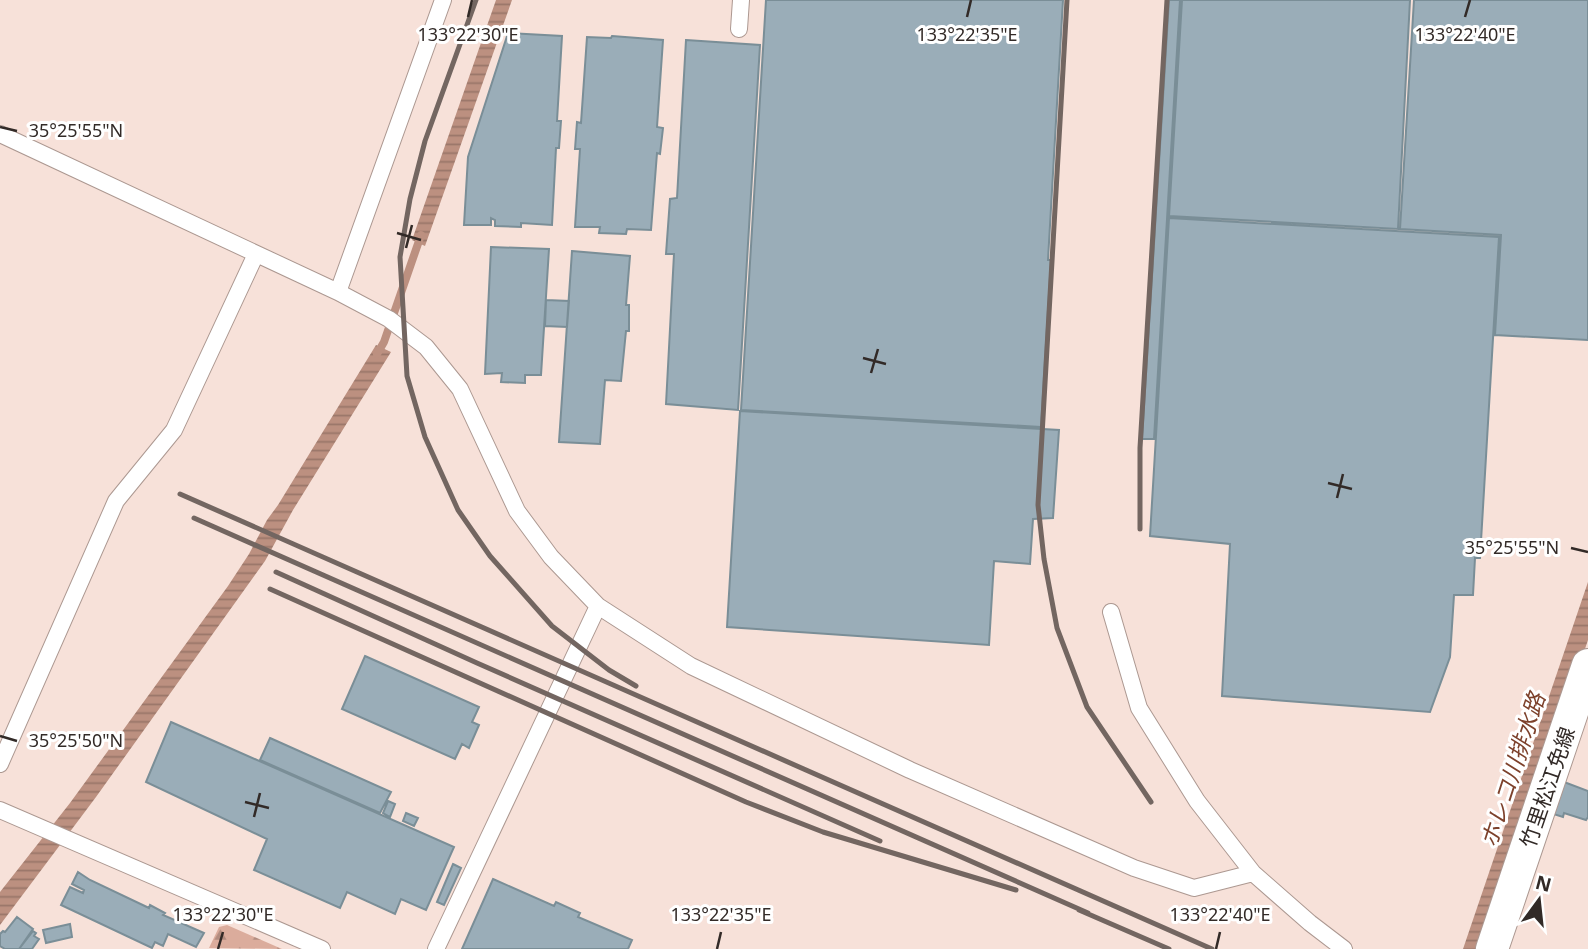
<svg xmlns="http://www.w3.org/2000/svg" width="1588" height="949" font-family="'Noto Sans','Noto Sans JP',sans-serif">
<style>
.forest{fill:url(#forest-firs)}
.water{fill:url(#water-rules)}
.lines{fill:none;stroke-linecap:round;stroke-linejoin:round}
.stream{stroke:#bc9080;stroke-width:8}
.building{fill:#9aadb8;stroke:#7a8e97;stroke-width:2}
.lane-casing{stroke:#ac9891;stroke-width:18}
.street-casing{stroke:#ac9891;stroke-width:34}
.lane{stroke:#fff;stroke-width:16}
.street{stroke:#fff;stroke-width:32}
.rail{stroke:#736661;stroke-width:5}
.ticks{fill:none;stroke:#322a27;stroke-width:2.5}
.labels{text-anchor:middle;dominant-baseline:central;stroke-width:6;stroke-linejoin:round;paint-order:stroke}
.street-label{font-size:21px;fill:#322a27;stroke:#fff}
.water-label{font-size:23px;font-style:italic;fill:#7d412b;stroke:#fff}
.ticks-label{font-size:18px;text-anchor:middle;fill:#322a27;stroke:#fff;stroke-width:6;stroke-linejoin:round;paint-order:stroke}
</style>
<defs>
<pattern id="forest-firs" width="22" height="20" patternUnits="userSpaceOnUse" patternTransform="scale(1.75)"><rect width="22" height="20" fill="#dbac9c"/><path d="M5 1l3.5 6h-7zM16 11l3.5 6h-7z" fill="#b28c7f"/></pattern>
<pattern id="water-rules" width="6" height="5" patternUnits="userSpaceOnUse" patternTransform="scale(1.75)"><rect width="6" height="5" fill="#bc9080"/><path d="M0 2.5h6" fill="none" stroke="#997669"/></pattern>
</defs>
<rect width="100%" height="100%" fill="#f7e1d9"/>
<path class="forest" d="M227 925 282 949 209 948 219 927Z"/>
<path class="water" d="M496 0H512L425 246 412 240Z
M376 345 391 352 293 510 265 561 96 797 0 925V892L70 803 228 586 249 554 267 520 278 505Z
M1588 582V640L1483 949H1463Z"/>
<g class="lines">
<path class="stream" d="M377 354 384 342 421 235"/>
</g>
<path class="building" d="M766 0H1063L1048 260H1051L1041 427 741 410Z
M1169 0H1180L1154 439H1142Z
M1182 0H1410L1398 229 1169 216Z
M1414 0H1588V340L1495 335 1501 235 1400 229Z
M508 33 562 36 557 121H561L559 148H556L552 225 521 223V227L495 226V220L491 218V225H464L468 157Z
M612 36 663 40 657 127 663 128 660 154 657 153 651 230 627 229 626 234 599 233 600 227H575L580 149H575L577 122 581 123 587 37 611 38Z
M686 40 760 45 738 410 666 404 674 254H666L670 199 677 198Z
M1169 218 1499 237 1480 558H1475L1473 595H1454L1450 657 1430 712 1222 696 1230 544 1150 536Z
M491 247 549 249 541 375H525V383L501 382 502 373 485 374Z
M572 251 630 256 626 305H629V331H626L621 381 605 380 600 444 559 442Z
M546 300 569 301 567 327 545 326Z
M740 411 1059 430 1053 518 1033 519 1030 564 994 561 989 645 727 627Z
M365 656 479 707 472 722 479 725 469 748 462 744 455 759 342 709Z
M171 722 454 847 426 910 401 899 395 914 347 892 340 908 254 870 267 839 146 782Z
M270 738 391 792 380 813 260 760Z
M1564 782 1588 791V817L1586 820 1564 813 1563 817 1550 813Z
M388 801 395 804 390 817 383 813Z
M406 813 418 818 414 826 403 821Z
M453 864 461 868 444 905 437 902Z
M78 872 90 880 149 908 150 905 165 913 163 915 204 933 196 947 168 934 163 946 155 942 152 948 61 905 70 887 83 893 84 890 72 884Z
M493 879 554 906 556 902 580 913 578 917 632 940 628 949H462Z
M17 917 33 929 19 949H5L0 946V934L3 931 5 932Z
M70 924 72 937 46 943 43 930Z
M33 931 36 933 34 936 39 939 32 949H19Z"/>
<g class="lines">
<g class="lane-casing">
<path id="lane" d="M739 29 741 0
M0 134 338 292 389 319 426 347 460 389 517 511 551 557 598 606 691 666 910 770 1134 868 1194 888 1253 873
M338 292 443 0
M1111 612 1139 708 1197 801 1253 873 1310 923 1344 949
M0 764 116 501 174 430 256 254
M0 810 322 949
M436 949 598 606"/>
</g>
<g class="street-casing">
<path id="street" d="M1492 949 1588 665"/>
</g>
<use href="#lane" class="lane"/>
<use href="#street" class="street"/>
<path class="rail" d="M476 0 425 141 410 199 400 257 407 376 425 437 458 510 490 556 552 626 609 670 636 686
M1067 0 1038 505 1044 559 1057 628 1087 707 1151 802
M180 494 1212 949
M194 518 1088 913
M1140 529V448L1167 0
M276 572 477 663 880 841
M270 589 746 802 823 832 1016 890
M1079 910 1169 949"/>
</g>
<path class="ticks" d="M468 17 472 0M967 17 971 0M1465 17 1470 0M0 127 17 131M397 233 421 240M406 248 412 225M863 358 886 364M871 373 878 349M1328 483 1352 489M1337 498 1343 474M1571 548 1588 552M0 736 17 741M245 802 269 808M254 817 260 793M218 949 223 932M717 949 721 932M1216 949 1220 932"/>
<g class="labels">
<g class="street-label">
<text transform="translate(1547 787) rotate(-71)">竹里松江免線</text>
</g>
<g class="water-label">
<text transform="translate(1512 770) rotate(-72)">ホレコ川排水路</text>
</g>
</g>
<g class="ticks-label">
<text x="468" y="41">133°22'30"E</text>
<text x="967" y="41">133°22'35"E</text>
<text x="1465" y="41">133°22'40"E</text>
<text x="76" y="137">35°25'55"N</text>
<text x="1512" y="554">35°25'55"N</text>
<text x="76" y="747">35°25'50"N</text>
<text x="223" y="921">133°22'30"E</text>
<text x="721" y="921">133°22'35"E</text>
<text x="1220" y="921">133°22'40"E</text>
</g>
<g transform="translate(1539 900) rotate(15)" stroke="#ffffff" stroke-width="5" paint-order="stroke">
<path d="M0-5L12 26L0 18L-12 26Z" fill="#322a27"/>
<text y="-10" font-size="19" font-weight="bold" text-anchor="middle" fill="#322a27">N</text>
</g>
</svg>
